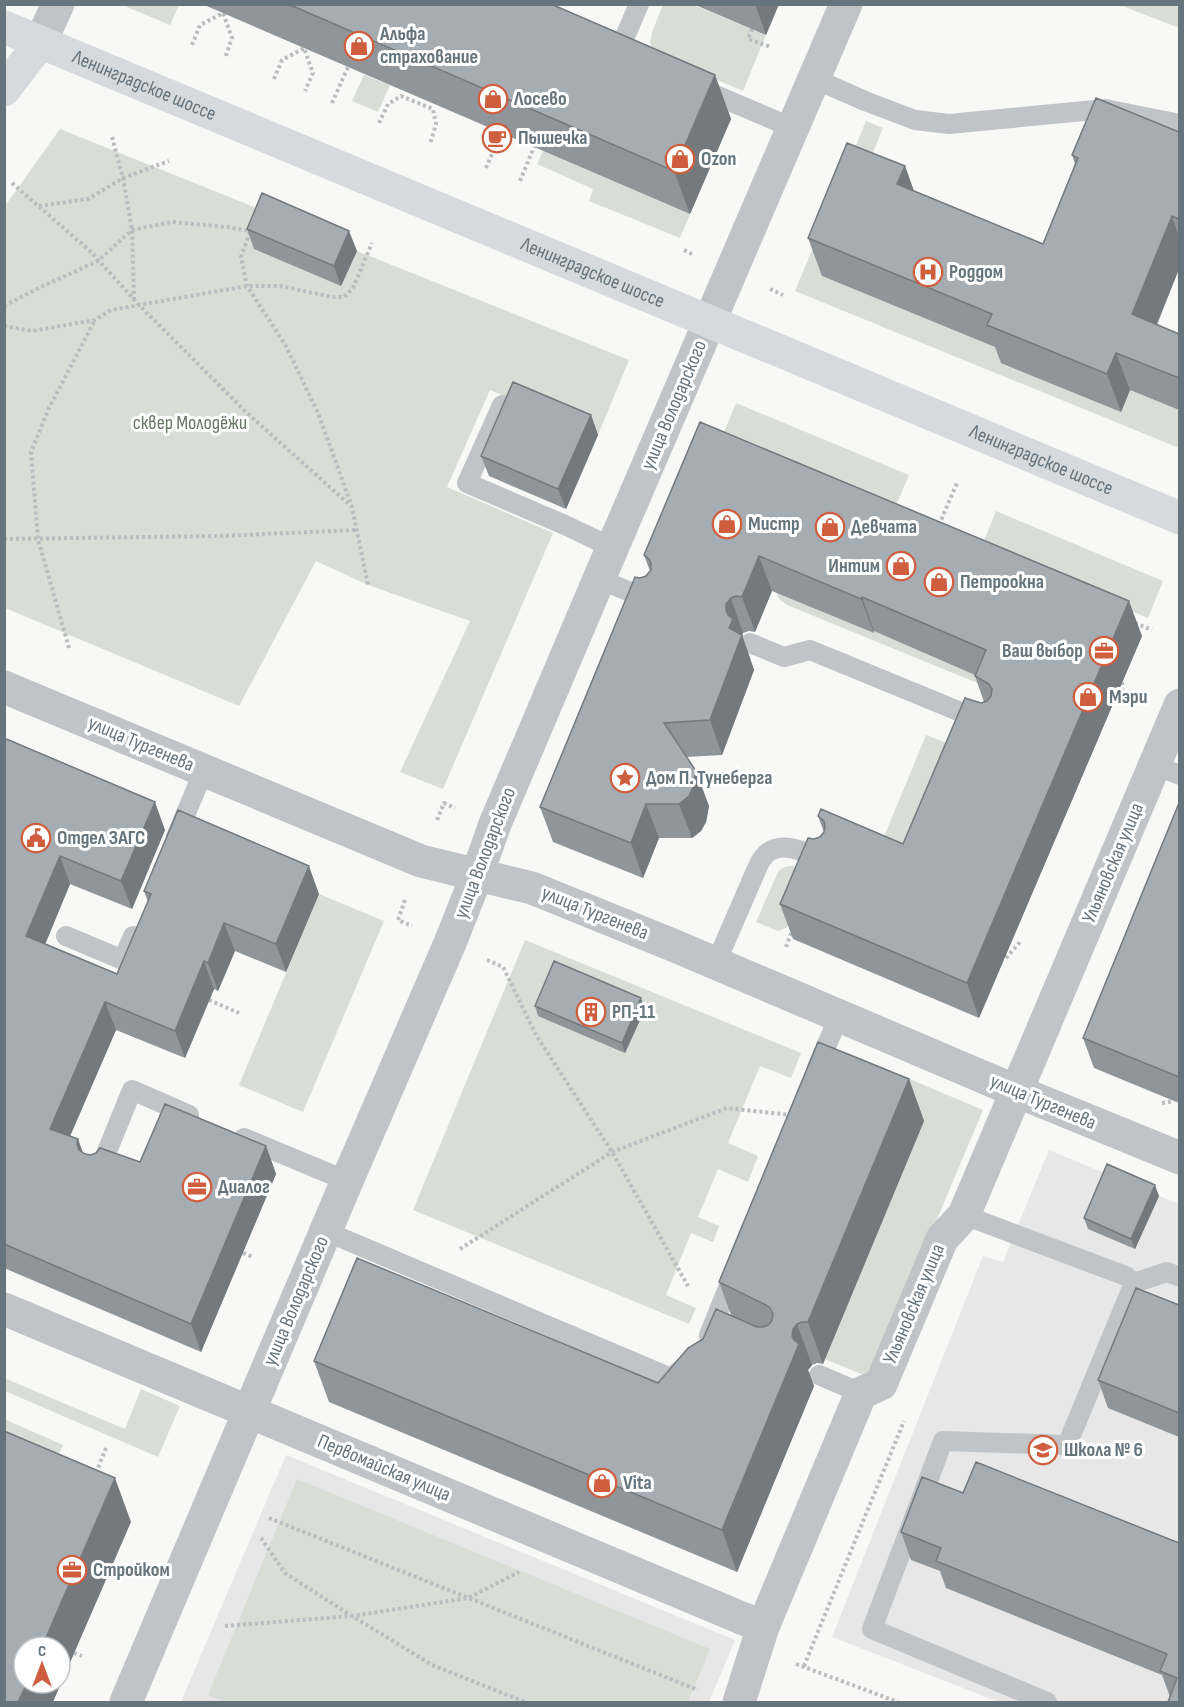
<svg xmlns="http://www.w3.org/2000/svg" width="1184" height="1707" font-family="'Sofia Sans Condensed',sans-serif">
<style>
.built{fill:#e6e7e6}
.green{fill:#d8ddd6}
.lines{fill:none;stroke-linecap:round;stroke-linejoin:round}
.path{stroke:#babdbf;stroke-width:4;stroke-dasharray:3 3;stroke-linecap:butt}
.lane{stroke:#c0c4c7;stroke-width:20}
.street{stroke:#c0c4c7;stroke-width:33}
.secondary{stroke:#d6dadd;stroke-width:33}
.wall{fill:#8f9599}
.shaded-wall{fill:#74797d}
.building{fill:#a6adb2;stroke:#74797d;stroke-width:1.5}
.labels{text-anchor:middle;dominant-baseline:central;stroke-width:6;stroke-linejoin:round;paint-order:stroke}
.poi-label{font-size:20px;font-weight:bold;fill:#66747e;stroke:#fff;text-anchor:start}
.street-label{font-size:20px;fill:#66747e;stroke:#fff}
.park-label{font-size:20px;fill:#687665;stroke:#fff}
</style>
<rect width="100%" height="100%" fill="#f8f8f6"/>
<path class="built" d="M1049 1150 1179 1204V1702H999L832 1637 983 1256 1003 1262Z
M286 1455 735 1640 709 1702H181Z"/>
<path class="green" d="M128 5V4L179 5 170 25 127 7Z
M663 5H693L766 35 743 91 654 53 650 43 652 32Z
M1120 5H1179V28Z
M364 75 390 85 378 112 352 101Z
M866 121 883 128 822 276 1006 351 1121 412 1130 390 1179 410V448L795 291Z
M60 129 269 213 341 286 357 251 629 360 598 435 490 390 447 487 553 533 443 789 400 772 470 621 368 585 316 561 239 706 5 608V206Z
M543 151 690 214 680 238 589 201 593 189 537 164Z
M736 403 909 475 893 513 720 442Z
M996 511 1163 581 1148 618 981 548Z
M775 589 880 618 1014 698 787 605 779 599Z
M926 735 970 752 915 878 874 861Z
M789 866H794L811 872 788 927 778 931 756 922 778 872 782 868Z
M319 894 384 921 303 1112 239 1085Z
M525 940 801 1053 791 1078 760 1066 728 1143 758 1156 748 1182 718 1169 698 1217 719 1226 713 1242 691 1233 666 1295 696 1308 689 1324 413 1210Z
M846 1052 983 1110 873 1371 861 1374 825 1359 924 1121 833 1083Z
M4 1378 125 1429 141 1389 180 1406 158 1457 5 1391Z
M4 1419 63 1445 57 1459 5 1437Z
M297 1479 710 1649 688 1702H226L208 1695Z"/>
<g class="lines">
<path class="path" d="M752 29 748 39 771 47
M192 45 200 25 223 13 232 38 225 58
M274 79 282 60 304 48 313 73 305 91
M332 103 348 67
M379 123 388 104 401 96 433 109 436 124 430 144
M112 137 123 178 132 230 134 300
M486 168 501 133
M520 181 534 147
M12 183 90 251 139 305 246 412 352 507 368 585
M39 206 88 199 123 178 169 161
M250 232 241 257 247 286 286 346 318 413 352 507
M684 250 692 254
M770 289 783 295
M4 306 45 285 98 261 132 230 172 222 227 227 250 231
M4 326 32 331 95 320 111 310 247 286H280L332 297H344L353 288 372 243
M939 525 957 483
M4 539 219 536 357 530
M1135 623 1152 630
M69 648 38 539 31 452 49 408 95 320
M1122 682 1123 699
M437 820 444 803 455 808
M405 900 398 920 412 926
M786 947 793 928
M1006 958 1020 942
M487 960 503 967 536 1035 612 1152 688 1286
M209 1000 239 1013
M1162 1103 1174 1101
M460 1249 612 1152 727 1108 791 1115
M243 1253 253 1257
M96 1473 106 1448
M269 1518 698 1690
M261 1538 285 1573 352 1616 432 1665 525 1702
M225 1626 352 1616 468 1598 519 1572
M74 1653 82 1656
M796 1664 898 1702
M804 1666 904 1421"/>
<path class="lane" d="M618 53 639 4
M815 79 865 101 915 120 949 124 1105 109 1180 124
M699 88 793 128
M502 405 467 483 565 525 613 548
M599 579 652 601
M750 643 784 657 810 650 985 722
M1154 765 1180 775
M176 837 204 770
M66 936 123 960 133 936
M716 963 758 866C760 862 763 857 766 854 783 839 809 854 825 861
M817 1068 839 1016
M244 1138 347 1181
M99 1171 132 1090 189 1115
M964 1215 1126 1276 1134 1283 1167 1272 1180 1277
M325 1231 671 1378 684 1367
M709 1335 734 1273
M819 1375 861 1393
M1047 1702 872 1629 943 1441 1067 1445 1134 1283"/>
<path class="street" d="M40 43 58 4
M4 687 421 861 532 888 675 946 1016 1091 1180 1158
M4 1309 763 1627
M126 1702 347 1181 450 943 477 875 495 824 599 579 846 4
M739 1702 763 1627 861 1393 881 1384 942 1239 964 1215 1180 705"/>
<g class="secondary">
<path id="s1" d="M4 27 1180 518"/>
<path d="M4 90 40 43"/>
</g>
</g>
<path class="wall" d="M202 4H551L715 75 731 119 690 214Z
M693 4H779L766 35Z
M1179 132V269L1157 325 1179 334V410L1130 390 1121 412 1001 363 995 347 822 276 808 238 905 166 914 191 1043 244 1075 164 1072 155Z
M247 229 357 251 341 286 254 249Z
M591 415 598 435 566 509 489 476 481 456Z
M700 422 1142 636 979 1018 793 939 780 904 814 839 820 837 824 832 818 816 903 844 981 703 984 702 975 676V675L874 631V633L772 591 755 632 749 631 743 633 742 635 754 670 722 755 686 757 709 806 706 822 701 831 692 838H659L643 878 553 842 540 807 640 578 646 576 650 571 644 555Z
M4 738 165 830 132 909 70 884 45 944 117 974 148 902 144 891 319 894 286 972 235 951 218 991 214 989 185 1058 116 1030 70 1136 78 1139 82 1152 85 1154 140 1162 266 1146 276 1174 201 1352 4 1268Z
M1179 803V1103L1094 1068 1083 1038Z
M535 1006 645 1009 625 1053 538 1016Z
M909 1079 924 1121 823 1364 817 1363 812 1365 808 1370 814 1386 737 1572 329 1402 314 1361 658 1383 731 1315 719 1282Z
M1159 1196 1135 1249 1088 1229 1084 1218Z
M1179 1305V1437L1108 1408 1098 1380Z
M963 1493 1179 1543V1702L1170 1697 1162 1675 946 1588 940 1571 911 1560 901 1532Z"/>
<path class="shaded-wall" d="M755 4H779L766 35Z
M715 75 731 119 690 214 674 171Z
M905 166 918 203 897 184Z
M1172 216 1179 237V269L1145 352 1132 314Z
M349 231 357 251 341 286 334 266Z
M1116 353 1130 390 1121 412 1107 374Z
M591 415 598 435 566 509 558 489Z
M759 556 772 591 755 632 742 597Z
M862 597 874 631V633L861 599Z
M731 598 743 633 740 638 742 635 754 670 722 755 710 720 729 628 726 610V604Z
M1129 601 1142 636 979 1018 967 983Z
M696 771 709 806 706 822 701 831 692 838 679 804Z
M155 802 165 830 132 909 121 881Z
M646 804 659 838 643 878 631 843Z
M60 856 70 884 37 964 26 936Z
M309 866 319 894 286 972 276 944Z
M224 923 235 951 218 991 208 963Z
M204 961 214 989 185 1058 175 1031Z
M641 998 645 1009 625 1053 622 1043Z
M105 1002 116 1030 61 1157 50 1129Z
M909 1079 924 1121 823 1364 808 1322Z
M78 1139 88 1167 87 1172 77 1144Z
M266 1146 276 1174 201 1352 191 1324Z
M1155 1185 1159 1196 1135 1249 1131 1239Z
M797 1324 812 1365 808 1370 814 1386 737 1572 722 1530 792 1336 793 1329Z
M115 1478 131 1522 53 1702H18L27 1683H60V1647H42Z"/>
<path class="building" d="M288 4H551L715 75 674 171Z
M1096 98 1179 132V219L1172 216 1132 314 1179 334V378L1116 353 1107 374 987 325 992 314 808 238 847 143 905 166 897 184 1043 244 1078 158 1072 155Z
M262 193 349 231 334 266 247 229Z
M513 382 591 415 558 489 481 456Z
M700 422 1129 601 967 983 780 904 808 838 814 839 820 837 824 832 825 827 824 821 818 816 821 809 903 844 965 698 981 703 987 701 991 696 992 689 989 684 975 676 986 650 862 597 861 599 759 556 742 597 736 596 731 598 726 604V610L728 615 733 619 729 628 742 635 710 720 664 723 696 771 693 787 689 796 679 804H646L631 843 540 807 635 577 640 578 646 576 651 570V564L649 559 644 555Z
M4 738 155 802 121 881 60 856 26 936 117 974 151 894 144 891 178 810 309 866 276 944 224 923 208 963 204 961 175 1031 105 1002 50 1129 78 1139 77 1144 79 1150 85 1154 91 1155 96 1153 100 1148 140 1162 165 1104 266 1146 191 1324 4 1244Z
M1179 803V1077L1083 1038Z
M554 961 641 998 622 1043 535 1006Z
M818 1042 909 1079 808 1322H802L797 1324 793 1329 792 1336 794 1340 799 1344 722 1530 314 1361 357 1258 658 1383 688 1348 703 1339 716 1309 757 1327H763L768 1325 772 1321 773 1314 770 1308 766 1305 719 1282Z
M1107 1164 1155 1185 1131 1239 1084 1218Z
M1136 1288 1179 1305V1413L1098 1380Z
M4 1431 115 1478 42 1647H24V1683H27L18 1702H4Z
M976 1462 1179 1543V1702H1168L1177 1678 1160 1671 1167 1654 936 1561 941 1548 901 1532 922 1477 963 1493Z"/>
<defs>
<g id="shop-ring" transform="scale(1.5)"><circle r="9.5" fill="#fff" stroke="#cf5e3f" stroke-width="1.5"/><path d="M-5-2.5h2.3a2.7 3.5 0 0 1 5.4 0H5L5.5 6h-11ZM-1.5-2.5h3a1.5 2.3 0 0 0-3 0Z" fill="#cf5e3f"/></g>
<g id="cafe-ring" transform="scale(1.5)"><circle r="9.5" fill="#fff" stroke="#cf5e3f" stroke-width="1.5"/><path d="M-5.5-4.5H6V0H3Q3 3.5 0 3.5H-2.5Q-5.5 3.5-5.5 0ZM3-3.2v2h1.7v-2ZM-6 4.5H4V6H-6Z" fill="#cf5e3f"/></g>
<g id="hospital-ring" transform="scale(1.5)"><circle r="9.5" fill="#fff" stroke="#cf5e3f" stroke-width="1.5"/><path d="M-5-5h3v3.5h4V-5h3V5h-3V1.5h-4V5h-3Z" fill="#cf5e3f"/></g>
<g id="office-ring" transform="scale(1.5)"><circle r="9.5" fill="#fff" stroke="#cf5e3f" stroke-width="1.5"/><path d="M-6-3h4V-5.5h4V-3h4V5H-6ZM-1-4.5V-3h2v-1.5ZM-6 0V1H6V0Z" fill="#cf5e3f"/></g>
<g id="sight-ring" transform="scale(1.5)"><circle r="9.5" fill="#fff" stroke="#cf5e3f" stroke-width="1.5"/><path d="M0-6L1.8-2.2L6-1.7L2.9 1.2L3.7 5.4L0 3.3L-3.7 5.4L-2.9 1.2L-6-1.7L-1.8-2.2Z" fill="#cf5e3f"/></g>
<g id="civic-ring" transform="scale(1.5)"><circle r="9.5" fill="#fff" stroke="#cf5e3f" stroke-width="1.5"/><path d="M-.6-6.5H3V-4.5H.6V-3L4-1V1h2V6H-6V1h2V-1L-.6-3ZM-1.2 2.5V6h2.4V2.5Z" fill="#cf5e3f"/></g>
<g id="building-ring" transform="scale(1.5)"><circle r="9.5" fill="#fff" stroke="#cf5e3f" stroke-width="1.5"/><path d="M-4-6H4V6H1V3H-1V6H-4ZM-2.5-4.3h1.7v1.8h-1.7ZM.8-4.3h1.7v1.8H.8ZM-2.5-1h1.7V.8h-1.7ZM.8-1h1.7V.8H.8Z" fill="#cf5e3f"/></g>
<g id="school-ring" transform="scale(1.5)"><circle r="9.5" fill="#fff" stroke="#cf5e3f" stroke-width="1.5"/><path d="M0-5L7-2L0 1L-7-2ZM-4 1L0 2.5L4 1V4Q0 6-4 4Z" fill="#cf5e3f"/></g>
</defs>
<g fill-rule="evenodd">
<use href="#shop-ring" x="359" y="46"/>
<use href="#shop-ring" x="493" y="99"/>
<use href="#cafe-ring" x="497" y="138"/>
<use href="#shop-ring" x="680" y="159"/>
<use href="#hospital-ring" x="928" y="272"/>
<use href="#shop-ring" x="727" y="524"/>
<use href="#shop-ring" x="830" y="527"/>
<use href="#shop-ring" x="901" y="566"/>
<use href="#shop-ring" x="939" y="582"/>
<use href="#office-ring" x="1104" y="651"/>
<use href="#shop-ring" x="1088" y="697"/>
<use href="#sight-ring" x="625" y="778"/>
<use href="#civic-ring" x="36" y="838"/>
<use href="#building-ring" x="591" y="1012"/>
<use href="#office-ring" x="197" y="1187"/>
<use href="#school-ring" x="1043" y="1450"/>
<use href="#shop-ring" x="602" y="1483"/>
<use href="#office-ring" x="72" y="1570"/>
</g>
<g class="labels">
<g class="poi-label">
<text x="380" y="34">Альфа<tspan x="380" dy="23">страхование</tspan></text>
<text x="514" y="99">Лосево</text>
<text x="518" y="138">Пышечка</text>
<text x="701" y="159">Ozon</text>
<text x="949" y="272">Роддом</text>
<text x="748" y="524">Мистр</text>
<text x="851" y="527">Девчата</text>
<text x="880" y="566" text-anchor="end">Интим</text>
<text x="960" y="582">Петроокна</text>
<text x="1083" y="651" text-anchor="end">Ваш выбор</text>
<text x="1109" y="697">Мэри</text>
<text x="646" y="778">Дом П. Тунеберга</text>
<text x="57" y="838">Отдел ЗАГС</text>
<text x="612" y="1012">РП-11</text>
<text x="218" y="1187">Диалог</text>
<text x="1064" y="1450">Школа № 6</text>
<text x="623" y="1483">Vita</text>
<text x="93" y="1570">Стройком</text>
</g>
<g class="street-label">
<text stroke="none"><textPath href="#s1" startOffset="152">Ленинградское шоссе</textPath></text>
<text stroke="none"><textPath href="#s1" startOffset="638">Ленинградское шоссе</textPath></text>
<text transform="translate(674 405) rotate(-67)">улица Володарского</text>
<text stroke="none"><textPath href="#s1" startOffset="1124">Ленинградское шоссе</textPath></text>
<text transform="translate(141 744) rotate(23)">улица Тургенева</text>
<text transform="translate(485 853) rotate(-69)">улица Володарского</text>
<text transform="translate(1113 863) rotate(-67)">Ульяновская улица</text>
<text transform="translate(595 913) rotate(22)">улица Тургенева</text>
<text transform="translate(1043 1102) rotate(23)">улица Тургенева</text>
<text transform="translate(296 1301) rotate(-67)">улица Володарского</text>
<text transform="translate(914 1304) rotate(-67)">Ульяновская улица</text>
<text transform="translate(384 1468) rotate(23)">Первомайская улица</text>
</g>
<g class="park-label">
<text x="190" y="423">сквер Молодёжи</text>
</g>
</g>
<rect width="1184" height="1707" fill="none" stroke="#66747e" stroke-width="12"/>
<g transform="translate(42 1665)"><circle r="28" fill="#ffffff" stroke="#c2c7cb" stroke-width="1.5"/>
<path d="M0-4.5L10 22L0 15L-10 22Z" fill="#cf5e3f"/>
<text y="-9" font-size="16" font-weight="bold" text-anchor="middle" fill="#66747e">С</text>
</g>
</svg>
